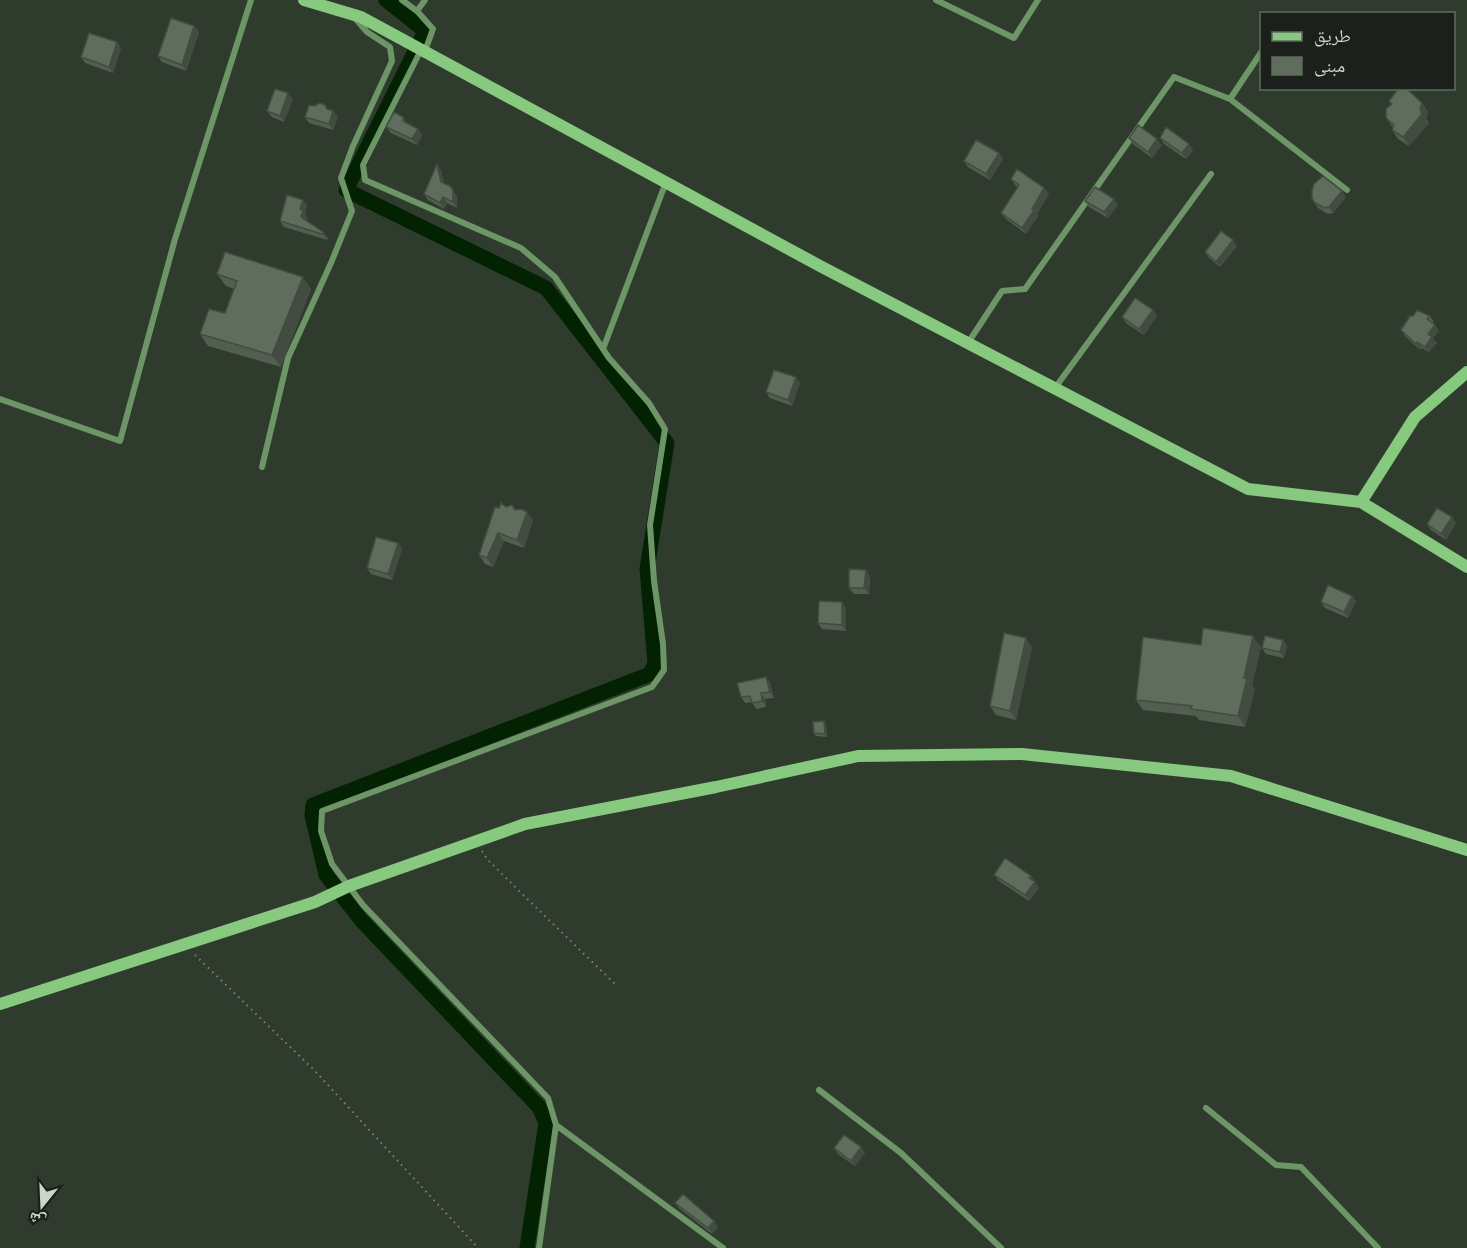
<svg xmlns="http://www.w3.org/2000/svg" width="1467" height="1248" font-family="Commissioner,'Noto Naskh Arabic',sans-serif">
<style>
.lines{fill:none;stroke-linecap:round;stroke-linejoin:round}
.canal{stroke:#032201;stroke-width:15}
.path{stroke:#7a8578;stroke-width:2;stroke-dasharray:1.5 4.5;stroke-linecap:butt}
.street{stroke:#6d9567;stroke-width:6}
.secondary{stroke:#88c980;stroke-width:12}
.wall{fill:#525e50}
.shaded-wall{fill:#424c41}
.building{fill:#5f6d5d;stroke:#424c41;stroke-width:1.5}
</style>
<rect width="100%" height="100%" fill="#2f3c2d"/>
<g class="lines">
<path class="canal" d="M386 0 425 31 346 190 546 288 667 443 647 569 655 663 650 674 313 805 312 815 326 875 361 920 539 1107 546 1123 527 1248"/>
<path class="path" d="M482 851 487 859 516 888 615 984
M195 955 314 1070 478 1248"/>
<path class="street" d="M402 0 417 11
M936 0 1014 38 1038 0
M421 50 363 165 365 180 521 248 555 277 609 358 649 403 665 429 650 525 654 581 663 644 664 670 652 687 322 811 321 831 332 864 363 905 548 1098 556 1125 539 1248
M425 51 433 29 417 11 425 0
M1230 99 1347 190
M968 343 1002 291 1025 289 1174 77 1230 99 1262 51
M603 349 666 182
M1055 388 1211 174
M0 399 120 441 175 239 251 0
M262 467 288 358 331 263 352 211 341 178 353 146 392 61 390 47 367 32 354 17
M819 1090 901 1153 1001 1248
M1206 1108 1276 1165 1301 1167 1378 1248
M556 1125 723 1248"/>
<path class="secondary" d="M304 0 361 17 820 266 1248 489 1361 502 1467 567
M1361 502 1415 417 1467 372
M0 1004 315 902 349 886 525 824 716 787 858 756 1022 754 1231 776 1467 850"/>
</g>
<path class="wall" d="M194 26 199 32 186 71 162 62 158 56Z
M117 42 121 48 113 73 85 63 81 57Z
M293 99 284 122 272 117 267 111Z
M1389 101 1422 103 1428 112 1426 118 1429 123 1409 146 1398 139 1392 130 1393 128 1386 118 1391 104Z
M328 110 333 111 338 117 333 130 309 123 305 117Z
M403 117 407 124 422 135 417 145 391 133 386 127Z
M1129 138 1162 145 1152 158 1133 144Z
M1160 138 1189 144 1193 150 1186 159 1164 144Z
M999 153 1003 159 990 180 968 167 964 161Z
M441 170 444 183 457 196V208L447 203 444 209 428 200 424 194Z
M1011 179 1044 188 1049 194 1037 214 1038 216 1026 234 1006 219 1001 213 1018 187 1015 185Z
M1346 197 1333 213 1328 214 1318 208 1314 202Z
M1085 201 1118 205 1108 218 1089 207Z
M307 205 305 214 307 217 306 220 323 232 328 238 327 240 284 227 280 221Z
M1237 246 1220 267 1209 258 1205 252Z
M217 274 311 289 281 367 208 346 200 334 225 313 234 289 226 286Z
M1153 310 1157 316 1144 335 1126 323 1122 317Z
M1413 316H1430L1434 322 1433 323 1439 331 1433 338 1437 343 1429 352 1422 348 1420 350 1405 336 1401 330Z
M800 383 792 406 770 398 766 392Z
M512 505 516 510 533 520 524 548 504 541 493 567 485 564 479 555 499 508 506 507Z
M1452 517 1456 523 1446 540 1431 530 1427 524Z
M398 543 402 549 392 580 371 574 367 568Z
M870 576 869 594H854L849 588Z
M1356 601 1348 618 1325 608 1321 602Z
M846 608V631L822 629 818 623Z
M1283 640 1287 646 1284 658 1266 654 1262 648Z
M1201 645 1261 647 1252 685 1255 689 1245 727 1199 720 1196 716 1143 710 1136 700Z
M1032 647 1016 720 996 715 990 706Z
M766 677 770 683 774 698 765 699 766 707 756 709 752 702 745 703 741 697Z
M826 724 827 737 816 736 814 733Z
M994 875 1031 876 1039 888 1029 901 999 881Z
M834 1148 865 1153 855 1166 838 1154Z
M675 1203 718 1227 712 1234 680 1209Z"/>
<path class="shaded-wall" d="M194 26 199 32 186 71 182 65Z
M117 42 121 48 113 73 109 67Z
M288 93 293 99 284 122 280 116Z
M1422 103 1428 112 1426 118 1429 123 1409 146 1403 137 1420 109Z
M333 111 338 117 333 130 329 124Z
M418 129 422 135 417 145 412 139Z
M1157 139 1162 145 1152 158 1148 152Z
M1189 144 1193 150 1186 159 1182 153Z
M999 153 1003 159 990 180 986 174Z
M437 164 441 170 445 188 441 182Z
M1044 188 1049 194 1037 214 1038 216 1026 234 1022 228Z
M453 190 457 196V208L453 202Z
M1342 191 1346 197 1333 213 1329 207Z
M443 197 447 203 444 209 440 203Z
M1114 199 1118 205 1108 218 1104 212Z
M303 200 307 205 305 214 307 217 305 222 301 217 300 209Z
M323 232 328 238 327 240 322 234Z
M1233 240 1237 246 1220 267 1216 262Z
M303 277 311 289 281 367 272 355Z
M1153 310 1157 316 1144 335 1139 329Z
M1435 325 1439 331 1433 338 1437 343 1429 352 1425 347 1428 334Z
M1417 342 1422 348 1420 350 1416 344Z
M796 377 800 383 792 406 788 400Z
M527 512 533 520 524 548 517 540Z
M1452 517 1456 523 1446 540 1441 534Z
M498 533 504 541 493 567 487 558Z
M398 543 402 549 392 580 388 574Z
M866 570 870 576 869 594 864 588Z
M1352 596 1356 601 1348 618 1344 612Z
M842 602 846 608V631L842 625Z
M1253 636 1261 647 1252 685 1255 689 1245 727 1238 716 1244 678Z
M1026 638 1032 647 1016 720 1010 711Z
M1283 640 1287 646 1284 658 1280 652Z
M766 677 770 683 774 698 770 692Z
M761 693 765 699 766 707 762 701Z
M824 721 826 724 827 737 825 734Z
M1031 876 1039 888 1029 901 1025 895 1029 878Z
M861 1147 865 1153 855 1166 851 1161Z
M714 1221 718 1227 712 1234 708 1228Z"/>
<path class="building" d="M171 18 194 26 182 65 158 56Z
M89 33 117 42 109 67 81 57Z
M1399 88H1406L1422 103 1420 109 1422 114 1403 137 1392 130 1394 125 1386 118V109L1392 104 1389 101Z
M275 89 288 93 280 116 267 111Z
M320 103 325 105 327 109 333 111 329 124 305 117 309 105 314 106Z
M394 112 403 117V121L418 129 412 139 386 127Z
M1138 125 1157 139 1148 152 1129 138Z
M1166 127 1189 144 1182 153 1160 138Z
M976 140 999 153 986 174 964 161Z
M437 164 441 182 450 186 453 190V202L443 197 440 203 424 194Z
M1017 169 1044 188 1032 209 1034 210 1022 228 1001 213 1019 185 1011 179Z
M1323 176 1342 191 1329 207 1324 208 1314 202 1312 198V190L1314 184Z
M1095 187 1114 199 1104 212 1085 201Z
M287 195 303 200 300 209 303 211 301 217 323 232 322 234 280 221Z
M1221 231 1233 240 1216 262 1205 252Z
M225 252 303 277 272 355 200 334 209 309 225 313 237 281 217 274Z
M1135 298 1153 310 1139 329 1122 317Z
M1417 310 1430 316 1427 319 1435 325 1428 334 1432 337 1425 347 1417 342 1416 344 1401 330 1410 316H1413Z
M774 370 796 377 788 400 766 392Z
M501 503 506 507 512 505 515 510 521 509 527 512 517 540 498 533 487 558 479 555 495 507 499 508Z
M1437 508 1452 517 1441 534 1427 524Z
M376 537 398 543 388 574 367 568Z
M849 569 866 570 864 588H849Z
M1328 585 1352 596 1344 612 1321 602Z
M819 601 842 602V625L818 623Z
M1203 628 1253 636 1244 678H1247L1238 716 1191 709 1192 706 1136 700 1143 637 1201 645Z
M1004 633 1026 638 1010 711 990 706Z
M1265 636 1283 640 1280 652 1262 648Z
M766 677 770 692 761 693 762 701 752 703 750 696 741 697 737 683Z
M824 721 825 734 814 733 813 722Z
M1005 858 1031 876 1029 878 1035 882 1025 895 994 875Z
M844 1135 861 1147 851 1161 834 1148Z
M683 1194 714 1221 708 1228 675 1203Z"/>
<rect x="1260" y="12" width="195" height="78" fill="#1b211a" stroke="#626961" stroke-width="1.5"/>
<rect x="1272" y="32" width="30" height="9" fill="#88c980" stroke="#626961" stroke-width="1.5"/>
<text x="1314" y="42" font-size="18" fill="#ccd4cb">طريق</text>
<rect x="1272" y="57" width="30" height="18" fill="#5f6d5d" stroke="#626961" stroke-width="1.5"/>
<text x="1314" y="72" font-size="18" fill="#ccd4cb">مبنى</text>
<g transform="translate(42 1206) rotate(198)" stroke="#1b211a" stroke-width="4.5" paint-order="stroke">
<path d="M0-4.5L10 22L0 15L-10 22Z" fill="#ccd4cb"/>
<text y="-9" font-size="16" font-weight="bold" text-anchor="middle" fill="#ccd4cb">ش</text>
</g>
</svg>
